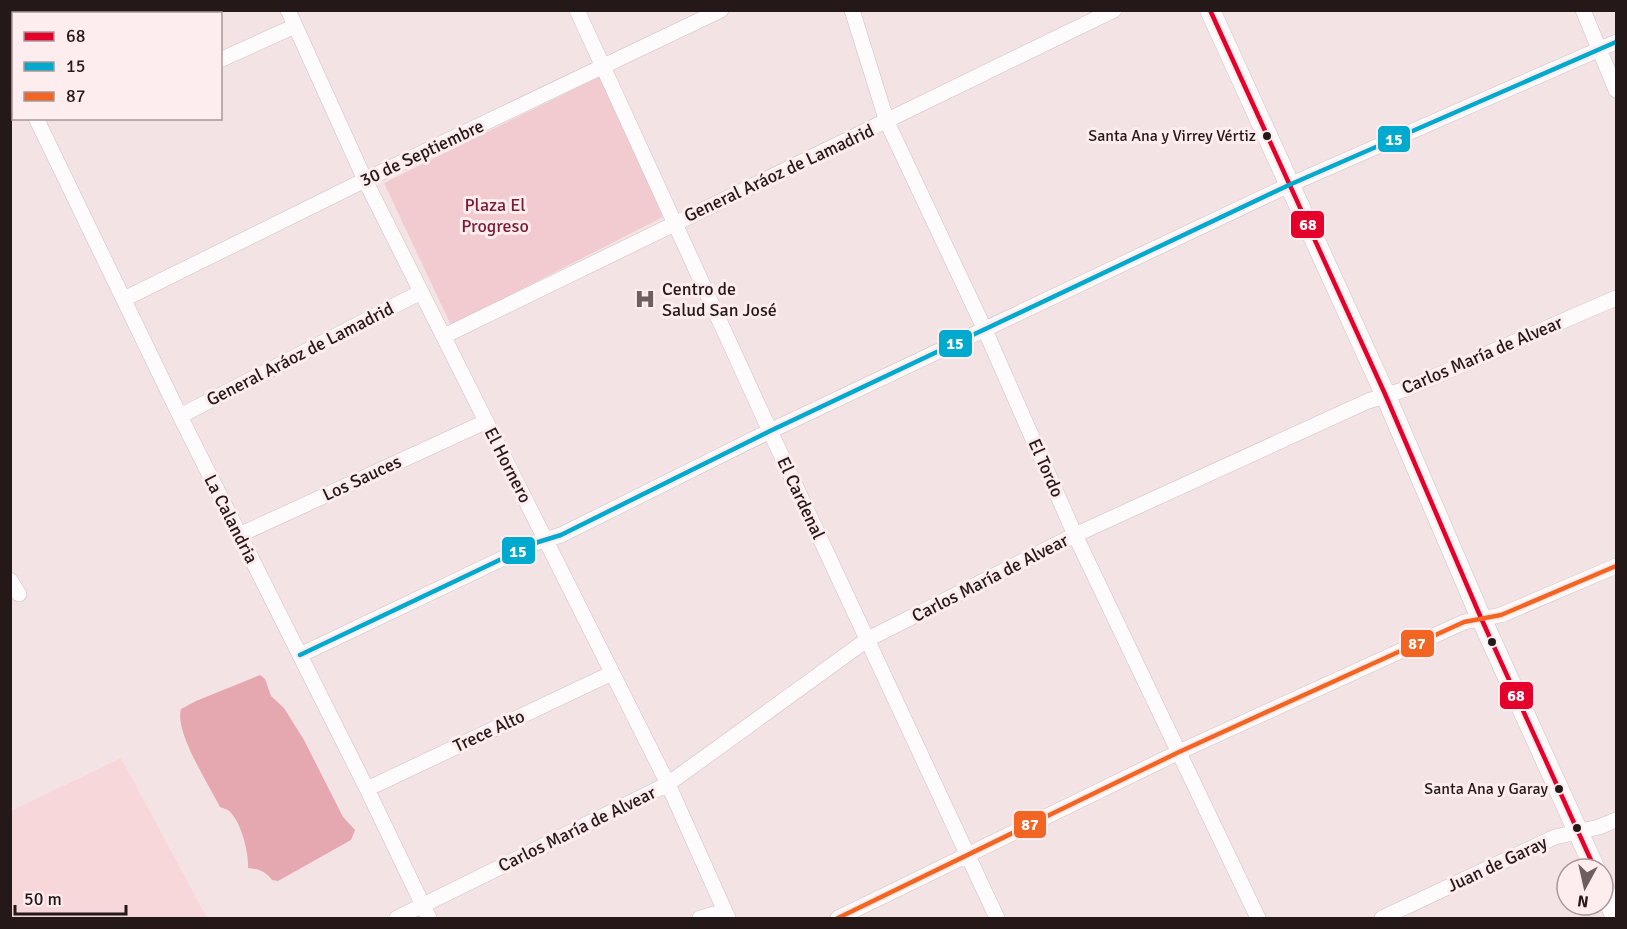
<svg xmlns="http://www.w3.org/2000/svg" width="1627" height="929" font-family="Signika,sans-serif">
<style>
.built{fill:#f8d7da}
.green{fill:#f1cbcf}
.water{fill:#e5a8b0}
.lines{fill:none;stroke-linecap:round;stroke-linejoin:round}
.minor-casing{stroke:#d0c1c2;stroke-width:16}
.tertiary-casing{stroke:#d0c1c2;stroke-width:21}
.minor{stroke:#fdfbfb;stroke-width:15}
.tertiary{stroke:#fdfbfb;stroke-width:20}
.bus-1-casing{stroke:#feedef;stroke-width:9}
.bus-2-casing{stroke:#feedef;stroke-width:9}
.bus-3-casing{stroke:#feedef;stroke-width:9}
.bus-1{stroke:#e4002b;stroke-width:4.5}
.bus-2{stroke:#00a9ce;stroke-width:4.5}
.bus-3{stroke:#f26522;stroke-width:4.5}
.bus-dot{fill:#251819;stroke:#feedef;stroke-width:2}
.labels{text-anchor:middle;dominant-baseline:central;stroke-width:6;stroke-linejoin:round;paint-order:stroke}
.bus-label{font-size:16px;fill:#251819;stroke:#feedef;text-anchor:end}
.street-label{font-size:18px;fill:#251819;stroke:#feedef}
.park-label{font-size:18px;fill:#7a1b33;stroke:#feedef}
.poi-label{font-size:18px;fill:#251819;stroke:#feedef;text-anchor:start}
.line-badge{stroke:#feedef;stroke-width:2}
.badge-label{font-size:16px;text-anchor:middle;font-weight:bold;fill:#fff}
</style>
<rect width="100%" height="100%" fill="#f4e3e5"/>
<path class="built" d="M121 758 207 918H11V811Z"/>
<path class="green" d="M603 75 663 217 451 325 384 183Z"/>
<path class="water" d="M260 675 265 679 271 696 284 708 304 740 343 817 355 830 351 840 278 881 272 880C265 871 259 869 248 868 249 853 241 821 229 811 228 810 221 807 220 807 209 785 174 731 181 709L196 701Z"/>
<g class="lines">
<g class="minor-casing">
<path id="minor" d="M288 10 365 180 668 784 728 918
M577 10 770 431 997 918
M852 10 887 122 985 330 1075 535 1258 918
M1583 10 1616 90
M34 14 40 10
M10 25 14 24
M220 60 295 26
M10 68 14 74
M36 118 180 416 367 789 429 918
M124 299 365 180 721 10
M444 336 1114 10
M180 416 421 292
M239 535 485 422
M10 580 19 594
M300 655 535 543 561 535 770 431 1289 185 1616 42
M367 789 612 673
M397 918 668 784 868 639 1075 535 1368 401 1406 389 1616 298
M700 918 725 911
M838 918 1179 752 1464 622 1501 615 1616 566
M1382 918 1555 837 1599 827 1616 820"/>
</g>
<g class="tertiary-casing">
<path id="tertiary" d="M1210 10 1385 394 1481 618 1595 869
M1603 887 1616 918"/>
</g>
<use href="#minor" class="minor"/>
<use href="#tertiary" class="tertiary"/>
<g class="bus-1-casing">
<path id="bus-1" d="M1210 10 1385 394 1481 618 1595 869"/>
</g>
<g class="bus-2-casing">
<path id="bus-2" d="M300 655 535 543 561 535 770 431 1289 185 1616 42"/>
</g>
<g class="bus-3-casing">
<path id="bus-3" d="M838 918 1179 752 1464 622 1501 615 1616 566"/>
</g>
<use href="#bus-1" class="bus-1"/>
<use href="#bus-2" class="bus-2"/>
<use href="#bus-3" class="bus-3"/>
</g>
<defs>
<g id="hospital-bare" transform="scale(1.62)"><path d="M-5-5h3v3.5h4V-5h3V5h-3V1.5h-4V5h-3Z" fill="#6d5f60" stroke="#feedef" stroke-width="2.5" paint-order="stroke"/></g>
</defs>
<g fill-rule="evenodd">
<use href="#hospital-bare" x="645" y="299"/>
</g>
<g class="bus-dot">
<circle cx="1267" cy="136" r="5"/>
<circle cx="1492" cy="642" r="5"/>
<circle cx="1559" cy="789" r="5"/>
<circle cx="1577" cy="828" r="5"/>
</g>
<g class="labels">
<g class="bus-label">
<text x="1256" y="136">Santa Ana y Virrey Vértiz</text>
<text x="1548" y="789">Santa Ana y Garay</text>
</g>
<g class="street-label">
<text transform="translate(422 153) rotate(-25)">30 de Septiembre</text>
<text transform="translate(779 173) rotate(-25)">General Aráoz de Lamadrid</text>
<text transform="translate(300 354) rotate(-27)">General Aráoz de Lamadrid</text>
<text transform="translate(1482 355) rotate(-23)">Carlos María de Alvear</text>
<text transform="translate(508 465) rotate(63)">El Hornero</text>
<text transform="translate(1046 468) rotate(66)">El Tordo</text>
<text transform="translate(362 478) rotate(-25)">Los Sauces</text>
<text transform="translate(801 498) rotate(65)">El Cardenal</text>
<text transform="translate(231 519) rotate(63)">La Calandria</text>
<text transform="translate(990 578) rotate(-27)">Carlos María de Alvear</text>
<text transform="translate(489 731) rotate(-25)">Trece Alto</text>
<text transform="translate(577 829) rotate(-26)">Carlos María de Alvear</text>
<text transform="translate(1497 864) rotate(-25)">Juan de Garay</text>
</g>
<g class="park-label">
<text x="495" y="205">Plaza El<tspan x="495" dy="21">Progreso</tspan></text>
</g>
<g class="poi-label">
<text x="662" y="289">Centro de<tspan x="662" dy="21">Salud San José</tspan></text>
</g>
</g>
<g class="line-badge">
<rect x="1377" y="125" width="34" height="28" rx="6" fill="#00a9ce"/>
<rect x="1290" y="210" width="35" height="29" rx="6" fill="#e4002b"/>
<rect x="938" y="329" width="35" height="29" rx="6" fill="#00a9ce"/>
<rect x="501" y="536" width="35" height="29" rx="6" fill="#00a9ce"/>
<rect x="1400" y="629" width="35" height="29" rx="6" fill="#f26522"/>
<rect x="1499" y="681" width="35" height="29" rx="6" fill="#e4002b"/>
<rect x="1013" y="810" width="34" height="29" rx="6" fill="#f26522"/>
</g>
<g class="badge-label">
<text x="1394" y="145">15</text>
<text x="1308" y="230">68</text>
<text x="955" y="349">15</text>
<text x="518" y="557">15</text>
<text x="1417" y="649">87</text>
<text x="1516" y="701">68</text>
<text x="1030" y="830">87</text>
</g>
<rect width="1627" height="929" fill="none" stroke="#251819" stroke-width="24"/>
<rect x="12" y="12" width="210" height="108" fill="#feedef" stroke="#a79899" stroke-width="1.5"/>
<rect x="24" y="32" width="30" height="9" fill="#e4002b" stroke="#a79899" stroke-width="1.5"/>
<text x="66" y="42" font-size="18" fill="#251819">68</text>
<rect x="24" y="62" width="30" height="9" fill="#00a9ce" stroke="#a79899" stroke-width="1.5"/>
<text x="66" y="72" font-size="18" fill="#251819">15</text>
<rect x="24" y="92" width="30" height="9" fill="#f26522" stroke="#a79899" stroke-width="1.5"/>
<text x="66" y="102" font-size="18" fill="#251819">87</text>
<g transform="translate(1585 887) rotate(188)"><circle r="28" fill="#feedef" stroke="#a79899" stroke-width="1.5"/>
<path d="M0-4.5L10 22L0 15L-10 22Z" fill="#6d5f60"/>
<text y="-9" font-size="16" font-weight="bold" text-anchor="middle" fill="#251819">N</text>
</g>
<path d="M15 905v9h111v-9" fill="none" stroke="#251819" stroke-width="3"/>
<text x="24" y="905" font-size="18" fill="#251819" stroke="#feedef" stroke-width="4.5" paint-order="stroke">50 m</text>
</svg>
